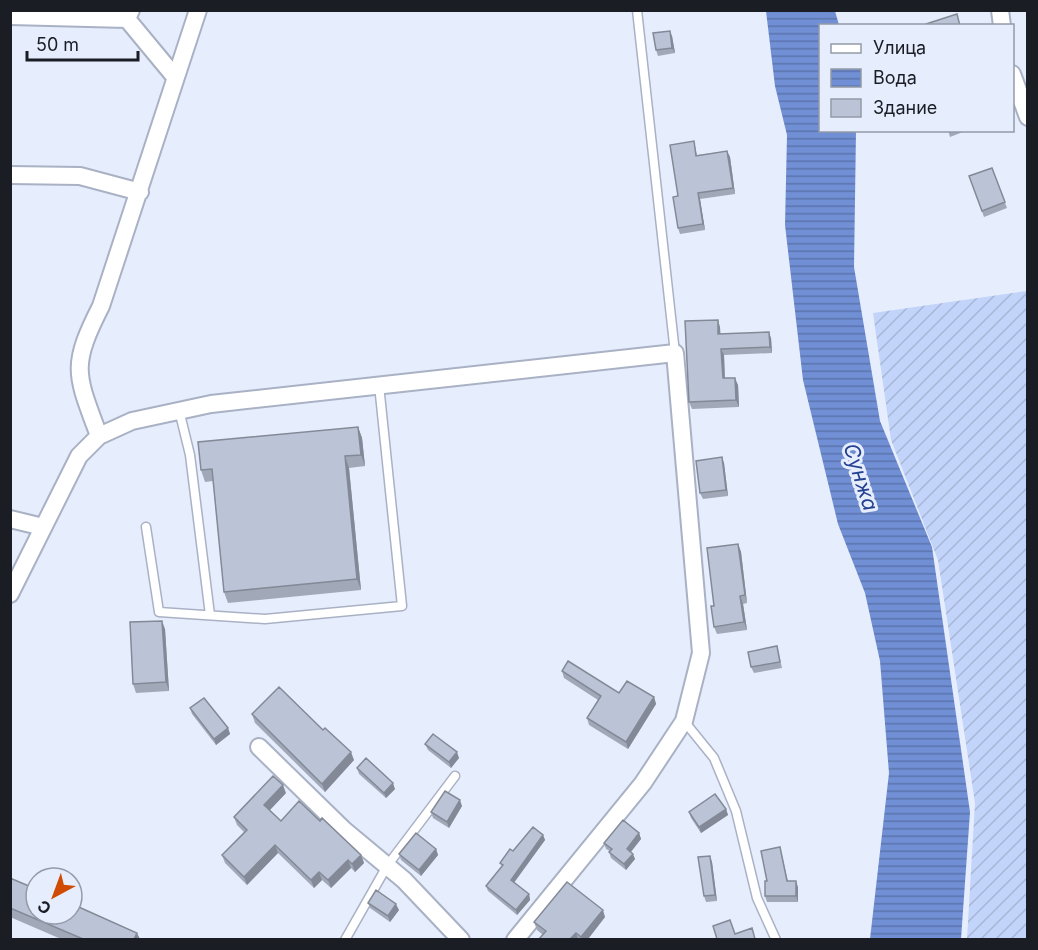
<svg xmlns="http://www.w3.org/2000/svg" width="1038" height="950" font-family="Inter,sans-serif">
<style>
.garden{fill:url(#garden-furrows)}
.water{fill:url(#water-rules)}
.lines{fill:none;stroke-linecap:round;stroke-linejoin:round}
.service-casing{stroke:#a9b1c4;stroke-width:11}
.minor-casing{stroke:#a9b1c4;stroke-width:20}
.service{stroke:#fff;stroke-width:8}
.minor{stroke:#fff;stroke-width:16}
.wall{fill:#a1a9b9}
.shaded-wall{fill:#838996}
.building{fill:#bbc4d7;stroke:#838996;stroke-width:1.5}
.labels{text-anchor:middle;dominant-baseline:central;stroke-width:6;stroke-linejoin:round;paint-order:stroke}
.water-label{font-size:21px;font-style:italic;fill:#244192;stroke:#e6edfd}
</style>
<defs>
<pattern id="garden-furrows" width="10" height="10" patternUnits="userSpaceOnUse" patternTransform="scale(1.5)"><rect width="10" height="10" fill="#c3d4fa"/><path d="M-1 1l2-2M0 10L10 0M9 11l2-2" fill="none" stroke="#a7b6d6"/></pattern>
<pattern id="water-rules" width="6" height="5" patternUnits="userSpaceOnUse" patternTransform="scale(1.5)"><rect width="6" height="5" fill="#718fd4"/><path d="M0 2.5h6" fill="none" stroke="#5c74ac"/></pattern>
</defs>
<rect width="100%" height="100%" fill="#e6edfd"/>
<path class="garden" d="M1027 291V939H967L975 803 938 560 891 440 873 313Z"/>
<path class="water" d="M766 11H835L839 25 820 26V130L856 131 854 267 880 421 932 547 970 812 961 939H870L889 773 880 661 865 593 838 524 803 380 785 225 787 135 775 86Z"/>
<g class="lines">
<g class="service-casing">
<path id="service" d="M637 10 675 353
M179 410 190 455 210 615
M146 527 159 612 265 619 402 606 379 385
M684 721 714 758 736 811 757 898 776 940
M345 940 387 866 455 776"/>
</g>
<g class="minor-casing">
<path id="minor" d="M131 10 127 19 175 77
M1000 10 1002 26
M10 16 127 19
M1012 74 1028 117
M10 175 80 176 140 192
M99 436C76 374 70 367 101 306L198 10
M10 519 43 527
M10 594 79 456 99 436 132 421 211 404 675 353 701 653 684 721 643 783 515 940
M259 747 344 830 404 880 461 940"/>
</g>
<use href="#service" class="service"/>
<use href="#minor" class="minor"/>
</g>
<path class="wall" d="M672 36 675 53 658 56 656 50Z
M948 130H968L950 137Z
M694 141 697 155 727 151 730 157 735 194 700 199 705 230 680 234 678 228V196Z
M992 168 1007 208 984 217 969 176Z
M720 327V334L771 338 772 353 724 355 725 378 738 385 739 407 692 409 689 402Z
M358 427 362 438 365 466 349 468 361 590 228 603 224 592 213 481 205 482 201 470Z
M724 463 728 496 703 499 700 493Z
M738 544 741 552 747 603 743 604 747 630 717 634 714 627V606Z
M165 629 169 691 136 693 133 684Z
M777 646 782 668 754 673 751 667Z
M562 671 619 693 654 697 656 704 628 749 589 725 587 718 598 700 564 678Z
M190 708 228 728 230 734 216 745 192 714Z
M252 714 323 730 354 760 325 792 255 723Z
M425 744 459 758 451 768 428 750Z
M357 768 395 789 386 798 359 774Z
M286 793 270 810 281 821H320L361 855 364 863 355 872 351 868 331 888 322 880 314 888 278 853 247 885 225 863 222 855 244 832 237 825 234 817Z
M462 806 449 828 433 818 431 812Z
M726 809 728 815 701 833 691 818 689 812Z
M639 833 641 839 631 852 635 859 626 870 611 858 609 852 610 851 606 849 604 843Z
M543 835 545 840 514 883 529 894 530 900 517 915 488 891 486 886 502 867 500 863 513 851Z
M780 847 788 881 798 887V902H767L765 896 767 881Z
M436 849 438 855 421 876 401 860 399 854Z
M712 862 717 901 706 902 704 896Z
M10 878 140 939H61L10 917Z
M368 903 399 910 390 922 370 908Z
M605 917 588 939H539L543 935 537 930 534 922Z"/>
<path class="shaded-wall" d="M670 31 672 36 675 53 672 48Z
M727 151 730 157 735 194 733 188Z
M698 193 700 199 705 230 703 224Z
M718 320 720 327 721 341 718 334Z
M769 332 771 338 772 353 770 347Z
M721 349 724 355 725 385 723 378Z
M735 378 738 385 739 407 736 400Z
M358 427 362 438 365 466 361 455Z
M345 456 349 468 361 590 357 579Z
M722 457 724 463 728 496 726 490Z
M738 544 741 552 747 603 745 595Z
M740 596 743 604 747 630 744 622Z
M162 621 165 629 169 691 166 682Z
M654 697 656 704 628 749 626 742Z
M228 728 230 734 216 745 214 739Z
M351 752 354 760 325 792 322 784Z
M457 752 459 758 451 768 449 762Z
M393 783 395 789 386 798 384 793Z
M283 785 286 793 267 813 264 805Z
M460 800 462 806 449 828 447 822Z
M726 809 728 815 701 833 699 827Z
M639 833 641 839 629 854 627 849Z
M543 835 545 840 512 885 511 880Z
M275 845 278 853 247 885 244 877Z
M436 849 438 855 421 876 419 870Z
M633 854 635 859 626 870 624 864Z
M361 855 364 863 355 872 352 864Z
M710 856 712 862 717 901 715 895Z
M348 860 351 868 331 888 328 880Z
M319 872 322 880 314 888 311 880Z
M796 881 798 887V902L796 896Z
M529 894 530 900 517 915 516 910Z
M396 904 399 910 390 922 388 916Z
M603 910 605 917 588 939H582L581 937Z
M137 933 140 939H134Z
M576 933 578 939H570Z"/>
<path class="building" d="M957 14 960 26H927L926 24Z
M670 31 672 48 656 50 653 33Z
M694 141 696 156 727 151 733 188 698 193 703 224 678 228 673 197 678 196 670 145Z
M992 168 1005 202 982 211 969 176Z
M718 320V334L769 332 770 347 721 349 723 378H735L736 400 689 402 685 321Z
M358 427 361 455 345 456 357 579 224 592 212 469 201 470 198 442Z
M722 457 726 490 700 493 696 461Z
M738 544 745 595 740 596 744 622 714 627 711 606H714L707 548Z
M162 621 166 682 133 684 130 622Z
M777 646 780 662 751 667 748 652Z
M568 661 619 693 627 681 654 697 626 742 587 718 601 696 562 671Z
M279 687 323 730 325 728 351 752 322 784 252 714Z
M204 698 228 728 214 739 190 708Z
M433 734 457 752 449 762 425 744Z
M366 758 393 783 384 793 357 768Z
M273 776 283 785 264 805 281 821 299 801 320 821 322 818 361 855 352 864 348 860 328 880 319 872 311 880 275 845 244 877 222 855 247 830 234 817Z
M445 791 460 800 447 822 431 812Z
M715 794 726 809 699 827 689 812Z
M623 820 639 833 627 849 633 854 624 864 609 852 612 849 604 843Z
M533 827 543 835 511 880 529 894 516 910 486 886 503 865 500 863 510 849 513 851Z
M416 833 436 849 419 870 399 854Z
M780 847 787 881H796V896H765V881H767L761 851Z
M710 856 715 895 704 896 698 857Z
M10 878 36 889V914H72V904L137 933 134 939H83L10 908Z
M567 882 603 910 581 937 576 933 570 939H539L546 931 534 922Z
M376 890 396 904 388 916 368 903Z
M730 920 735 934 752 928 755 939H717L713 926Z"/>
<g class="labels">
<g class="water-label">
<text transform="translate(861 477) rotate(72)">Сунжа</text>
</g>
</g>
<rect width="1038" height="950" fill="none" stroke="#1a1d24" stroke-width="24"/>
<rect x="819" y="24" width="195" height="108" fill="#e6edfd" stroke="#949aa6" stroke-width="1.5"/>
<rect x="831" y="44" width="30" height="9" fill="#ffffff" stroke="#949aa6" stroke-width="1.5"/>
<text x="873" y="54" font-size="18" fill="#1a1d24">Улица</text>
<rect x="831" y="69" width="30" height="18" fill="url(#water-rules)" stroke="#949aa6" stroke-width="1.5"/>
<text x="873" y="84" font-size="18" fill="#1a1d24">Вода</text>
<rect x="831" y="99" width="30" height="18" fill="#bbc4d7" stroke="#949aa6" stroke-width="1.5"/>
<text x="873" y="114" font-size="18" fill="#1a1d24">Здание</text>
<g transform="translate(54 896) rotate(221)"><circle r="28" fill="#e6edfd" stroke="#949aa6" stroke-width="1.5"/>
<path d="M0-4.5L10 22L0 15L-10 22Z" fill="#d04b03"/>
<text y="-9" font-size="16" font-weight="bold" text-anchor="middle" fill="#1a1d24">С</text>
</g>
<path d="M27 51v9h111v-9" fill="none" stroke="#1a1d24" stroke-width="3"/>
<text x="36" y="51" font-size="18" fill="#1a1d24" stroke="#e6edfd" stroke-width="4.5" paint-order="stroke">50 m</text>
</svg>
